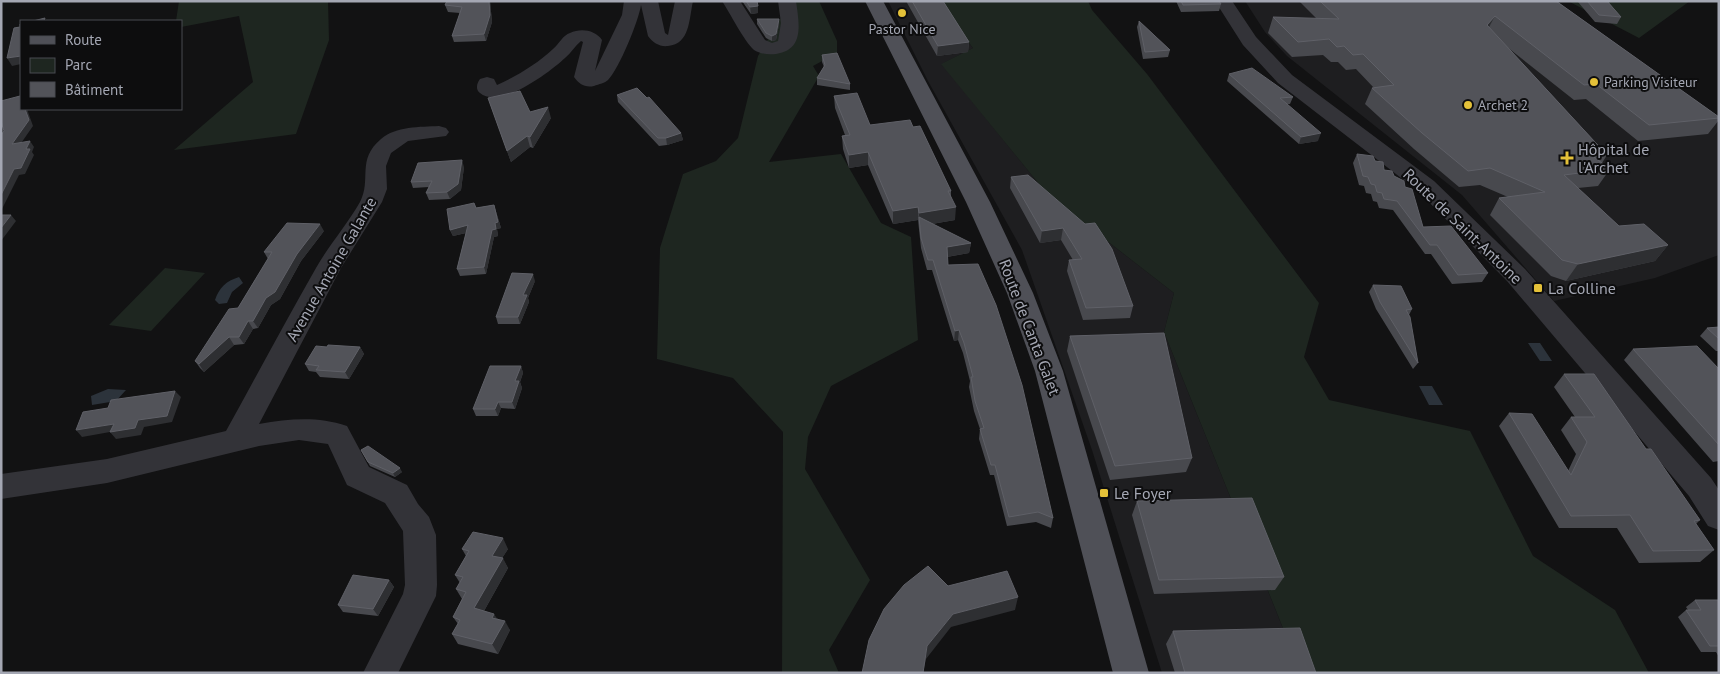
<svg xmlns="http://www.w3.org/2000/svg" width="1720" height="674" font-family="'PT Sans',sans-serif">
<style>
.built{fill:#1e1e20}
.green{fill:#1e2620}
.water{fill:#2c333b}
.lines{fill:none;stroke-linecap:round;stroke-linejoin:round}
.minor{fill:#333338;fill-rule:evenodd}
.major{fill:#4f5057;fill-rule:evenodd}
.wall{fill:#48494e}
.shaded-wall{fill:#2e2f32}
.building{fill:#525359;stroke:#5f6067}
.poi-dot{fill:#e4c139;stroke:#0d0d0e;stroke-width:2}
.labels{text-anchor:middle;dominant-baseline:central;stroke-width:4;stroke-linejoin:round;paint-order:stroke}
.far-poi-label{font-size:14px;fill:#a4a7b3;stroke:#0d0d0e;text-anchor:start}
.poi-label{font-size:16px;fill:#a4a7b3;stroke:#0d0d0e;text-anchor:start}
.street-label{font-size:16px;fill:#a4a7b3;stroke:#0d0d0e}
</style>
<rect width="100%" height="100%" fill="#121213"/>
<path class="built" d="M888 1H936L973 48 942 64 1048 195 1174 293 1164 332 1301 673H1162L1092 450 1022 250 928 81Z
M1245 1H1548L1719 122V255L1655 278 1554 301 1462 195 1287 56 1265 32Z"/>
<path class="green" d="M179 1H328L329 40 296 134 174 150 253 82 239 16 181 27V21H176Z
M791 1H819L837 41V53L813 66 819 76 769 162 841 154 881 223 911 237 918 340 831 386 808 437 805 469 870 580 829 650 839 673H782L783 432 733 378 657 359 660 248 683 174 716 161 738 138 758 56Z
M936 1H1088L1092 10 1147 74 1319 303 1304 357 1329 400 1470 431 1533 556 1615 610 1649 673H1301L1164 332 1174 293 1048 195 941 64 973 48Z
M1568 1H1690L1639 38Z
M165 268 205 273 151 331 109 325Z"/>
<path class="water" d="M239 277 243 283 232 292 227 303 219 304 215 300C219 288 226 281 239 277Z
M1528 343H1540L1552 361H1540Z
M1419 386H1432L1443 405H1429Z
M108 389 126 390 116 401 92 405 91 396Z"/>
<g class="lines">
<path class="minor" d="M624 1H658L665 33 668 35 675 1H693C689 19 690 44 668 46 660 47 653 43 648 36L641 5C639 20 619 69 608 80 605 83 599 84 594 86 585 88 579 84 574 77L583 42 581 41C575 46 571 53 565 58 550 72 500 110 480 93 475 89 477 83 480 79L487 77 494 79 497 85C517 76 537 64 553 49 559 44 563 35 570 33 581 28 595 30 602 40L595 71 622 15Z
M722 1H740L765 40 772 43 778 41 781 23 778 1H796C799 23 805 50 776 54 769 55 760 54 754 50 744 41 730 13 722 1Z
M1215 1H1232L1256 37 1292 75 1434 181 1525 269 1711 478 1719 490V530L1708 526 1689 496 1507 281 1418 191 1278 83 1243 45Z
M439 126 446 128 449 132 446 136 408 141 391 153 386 166 387 189 382 202 341 268 259 424C290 419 316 416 347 426L369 467 407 485 418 504 429 517 436 535 437 585 436 596 398 673H363L403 594 405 585 403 531 385 503 347 485 328 444 299 440 259 446 107 483 1 499V474L107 459 226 431C256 377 285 322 316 268 329 245 347 225 360 202 372 179 356 160 381 139 396 126 420 127 439 126Z"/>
<path class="major" d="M865 1H883L990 202 1033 293 1063 371 1149 673H1113L1035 371 1007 293 966 202Z"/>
</g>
<path class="wall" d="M447 1H490L492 22 486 41 454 42 452 36 460 13 448 12 445 5Z
M742 1H757L758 13 751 14Z
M906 1H943L969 42 968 52 937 56Z
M1176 1H1219L1221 4 1219 11 1181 12Z
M1299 1H1556L1719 117V120L1708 134 1638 141 1586 99 1574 100 1507 47 1607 155 1602 163 1610 169 1598 186 1578 188 1619 226 1668 245 1655 261 1566 281 1551 276 1490 215 1499 198 1508 197 1480 185 1459 187 1414 149 1365 104 1372 88H1374L1356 69 1346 70 1338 62H1331L1323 55 1292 57 1268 33 1273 17 1317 19Z
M1579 1H1607L1621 17 1617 24 1595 22 1578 2Z
M757 19 779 24 776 40 772 41 766 38 757 24Z
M1139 21 1170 50 1168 57 1143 59 1137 27Z
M822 55 850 84V90L817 85V78L824 67 822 62Z
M1229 74 1293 97 1290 104H1287L1318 141 1299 144 1227 81Z
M617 95 681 133 683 140 667 145 659 146 618 102Z
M834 96 870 125 913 127 951 191V196L955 220 932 224 971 243 969 253 947 257 948 265 1053 518 1051 528 1036 522 1007 526 994 475H990L979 439 980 429 974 411 969 387 970 381 963 353 958 340 954 341 932 270H927L921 248 918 220 893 224 868 165 849 168 843 149 842 136 845 135 835 108Z
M488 98 530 112 551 118 533 148 530 147 511 162Z
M1357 154 1375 161 1384 170 1394 176 1405 187 1423 227 1488 273 1482 282 1452 284 1431 254H1425L1393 210 1379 208 1377 202 1373 201 1371 194 1366 193 1364 186 1359 185 1353 163Z
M464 167 461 190 450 199 429 200 426 193 429 187 413 188 411 182Z
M1028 175 1133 306 1130 318 1083 320 1067 271 1069 260H1073L1061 240 1040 243 1010 188 1011 177Z
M474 203 476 208 494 205 501 228 497 229 498 236 494 237 486 274 460 276 457 269 466 233 453 236 450 230Z
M324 231 301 261 280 299 271 305 258 328 253 329 244 344 234 345 204 372 200 368 195 361 238 308 268 259 264 252Z
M535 281 528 298 529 302 520 324H498L496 317Z
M1373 285 1412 309 1409 315 1418 363 1413 369 1376 309 1369 292Z
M1719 327V351H1716L1700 336 1707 328Z
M1070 336 1192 458 1186 472 1110 480 1067 351Z
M327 347H360L364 354 349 379 320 377 316 372 309 371 305 364Z
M1633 349 1719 369V461L1713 462 1624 360Z
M521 366 523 373 520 382 522 388 515 409 501 408 498 416H476L473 409Z
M1564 374 1646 449 1700 520 1696 524 1714 550 1700 562 1639 563 1617 528H1559L1499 426 1509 413 1568 471 1576 454 1561 430 1571 417H1575L1554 387Z
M361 450 402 472 395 477 370 466Z
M1137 501 1284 577 1275 590 1154 594 1132 515Z
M462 549H508L502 558 508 568 484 611 498 619 510 630 498 654 458 644 452 634 458 624 453 617 462 599 456 589 460 583 455 575 466 556Z
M389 580 394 587 378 616 343 612 338 605Z
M1695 600H1719V657L1716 652H1701L1678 617 1686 610H1688L1686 607Z
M1173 631 1316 673H1175L1166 644Z"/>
<path class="shaded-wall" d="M489 1H490L492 22 486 41 484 34Z
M758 6V13L751 14 750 7Z
M1495 16 1487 31V25Z
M779 19V24L776 40 772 41V36Z
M969 42 968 52 937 56 938 46Z
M21 56V64L12 66 7 58Z
M548 107 551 118 533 148 530 137Z
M25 109H27L33 126 17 149 12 144Z
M681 133 683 140 667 145 666 138Z
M1321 133 1318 141 1299 144 1301 137Z
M527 136 530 147 511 162 507 151Z
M30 141 34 147 32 152 34 155 25 174 19 175 1 211V195L14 169Z
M868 152V165L849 168V155Z
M462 160 464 167 461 190 450 199 447 192Z
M494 205 501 228 497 229 498 236 494 237 486 274 484 267 492 230 495 223Z
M918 207V220L893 224V211Z
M956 207 955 220 920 226 919 217 918 226 919 213Z
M11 215 16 221 1 241V228Z
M320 224 324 231 301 261 280 299 271 305 258 328 253 321 266 298 297 254Z
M468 225 470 232 453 236 450 230Z
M1063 228 1061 240 1040 243 1042 231Z
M971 243 969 253 946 257 947 247Z
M1668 245 1655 261 1566 281 1578 264Z
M533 274 535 281 528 298 529 302 520 324 518 317 523 295Z
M248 321 253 329 244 344 239 337Z
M959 330 958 340 954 341 955 331Z
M229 337 234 345 204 372 199 364Z
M360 347 364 354 349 379 345 372Z
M521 366 523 373 520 382 522 388 515 409 512 402 515 381Z
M175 391 181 397 172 422 144 427 141 435 116 439 110 432 82 437 76 430 138 420Z
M498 402 501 408 498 416 495 409Z
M400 468 402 472 395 477 393 473Z
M503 538 508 549 497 566 492 556Z
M503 558 508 568 480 618 474 608Z
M389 580 394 587 378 616 373 609Z
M1018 597 1015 610 951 627 926 659 923 673 927 646 953 614Z
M494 614 500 623 492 618Z
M505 621 510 630 498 654 492 644Z"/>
<path class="building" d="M447 1H489L490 15 484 34 452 36 462 7 445 5Z
M746 1H757L758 6 750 7Z
M912 1H943L969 42 938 46Z
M1181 1H1219L1221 4 1183 5Z
M1320 1H1556L1719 117V118L1649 125 1596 84 1584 85 1495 16 1487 25 1607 155 1594 157 1610 169 1564 175 1619 226 1644 224 1668 245 1578 264 1562 260 1499 198 1545 192 1490 168 1468 171 1422 133 1372 88 1394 85 1363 54 1353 55 1344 46 1337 47 1329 39 1298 42 1273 17 1339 19Z
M1587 1H1607L1621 17 1599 15Z
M45 18 44 21H33Z
M757 19H779L776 34 772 36 766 33Z
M1139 21 1170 50 1145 52Z
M20 24H21V56L7 58 14 28 20 27Z
M837 53 850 84 817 78 825 65 822 55Z
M1252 68 1293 97 1280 98 1321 133 1301 137 1229 74Z
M637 88 647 98 649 97 681 133 666 138H658L617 95Z
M520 91 530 112 548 107 530 137 527 136 507 151 488 98Z
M857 93 870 125 910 120 913 127 920 126 951 191H948L956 207 919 213 918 207 893 211 868 152 849 155 842 136 850 135 834 96Z
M20 96 21 100V109H25L29 120 12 144 30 141 26 149H30L21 168 14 169 1 195V135L4 131 1 121V101Z
M1357 154 1373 156 1375 161 1383 162 1384 170 1392 171 1394 176 1404 181 1405 187 1412 189 1423 227 1451 226 1488 273 1458 275 1437 245H1430L1397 201 1384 199 1382 193 1377 192 1375 185 1371 184 1368 177 1363 176Z
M462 160 458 184 447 192 426 193 432 181 411 182 418 163Z
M1028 175 1085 224 1095 223 1112 249 1133 306 1086 308 1069 260 1082 259 1063 228 1042 231 1011 177Z
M474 203 476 208 494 205 498 222 495 223 496 229 492 230 484 267 457 269 468 225 450 230 447 209Z
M1 215H11L1 228Z
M919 217 971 243 947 247 948 265 978 264 996 305 1022 385 1053 518 1038 512 1009 517 995 465H991L980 429 984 428 975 401 971 377H973L964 343 959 330 955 331 933 260H928L921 238Z
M287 223 320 224 297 254 275 292 266 298 253 321H248L239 337H229L199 364 195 361 229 309 238 308 272 252H264Z
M512 273 533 274 523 295H527L518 317H496Z
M1373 285 1401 286 1412 309 1406 310 1410 317 1418 363 1380 302Z
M1719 327V339L1707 328Z
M1164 333 1192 458 1115 466 1070 336Z
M328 345 360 347 345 372 316 370 319 366 305 364 316 346 327 347Z
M1697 346 1719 369V445L1633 349Z
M490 366H521L515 381H519L512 402H498L495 409H473Z
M1564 374H1594L1646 449H1651L1700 520 1694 521 1714 550 1653 551 1630 515 1571 516 1509 413 1532 414 1571 475 1587 442 1571 417H1595Z
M175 391 167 416 138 420 135 428 110 432 114 424 76 430 83 412 108 408 111 400Z
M368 446 400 468 393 473 368 462 361 450Z
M1252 498 1284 577 1159 580 1137 501Z
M473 532 503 538 492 556 503 558 474 608 494 614 492 618 505 621 492 644 452 634 460 620 453 617 466 592 456 589 463 577 455 575 469 551 462 549Z
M928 566 948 586 1007 571 1018 597 953 614 927 646 923 673H862L869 640 884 609 904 585Z
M353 575 389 580 373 609 338 605Z
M1695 600H1719V646H1710L1686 610H1701Z
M1300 628 1316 673H1185L1173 631Z"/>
<g class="poi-dot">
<circle cx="902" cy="13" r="5"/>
<circle cx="1594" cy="82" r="5"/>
<circle cx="1468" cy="105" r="5"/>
<path d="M1564.5 150.5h5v5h5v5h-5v5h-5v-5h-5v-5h5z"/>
<rect x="1533" y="283" width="10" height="10" rx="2.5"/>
<rect x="1099" y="488" width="10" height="10" rx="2.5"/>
</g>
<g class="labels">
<g class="far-poi-label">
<text x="902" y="29" text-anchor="middle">Pastor Nice</text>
<text x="1604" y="82">Parking Visiteur</text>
<text x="1478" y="105">Archet 2</text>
</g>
<g class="poi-label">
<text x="1578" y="149">Hôpital de<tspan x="1578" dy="18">l'Archet</tspan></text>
<text x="1548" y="288">La Colline</text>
<text x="1114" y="493">Le Foyer</text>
</g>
<g class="street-label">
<text transform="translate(1463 226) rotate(44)">Route de Saint-Antoine</text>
<text transform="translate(331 269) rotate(-60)">Avenue Antoine Galante</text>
<text transform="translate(1030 327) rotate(69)">Route de Canta Galet</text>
</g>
</g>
<rect width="1720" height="674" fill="none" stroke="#a4a7b3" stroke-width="5"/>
<rect x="20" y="20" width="162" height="90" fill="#0d0d0e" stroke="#494b50"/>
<rect x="30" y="36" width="25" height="8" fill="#4f5057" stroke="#494b50"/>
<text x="65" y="45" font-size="15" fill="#a4a7b3">Route</text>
<rect x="30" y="58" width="25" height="15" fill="#1e2620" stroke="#494b50"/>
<text x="65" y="70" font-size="15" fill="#a4a7b3">Parc</text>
<rect x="30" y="82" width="25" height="15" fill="#525359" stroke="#494b50"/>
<text x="65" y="95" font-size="15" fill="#a4a7b3">Bâtiment</text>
</svg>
